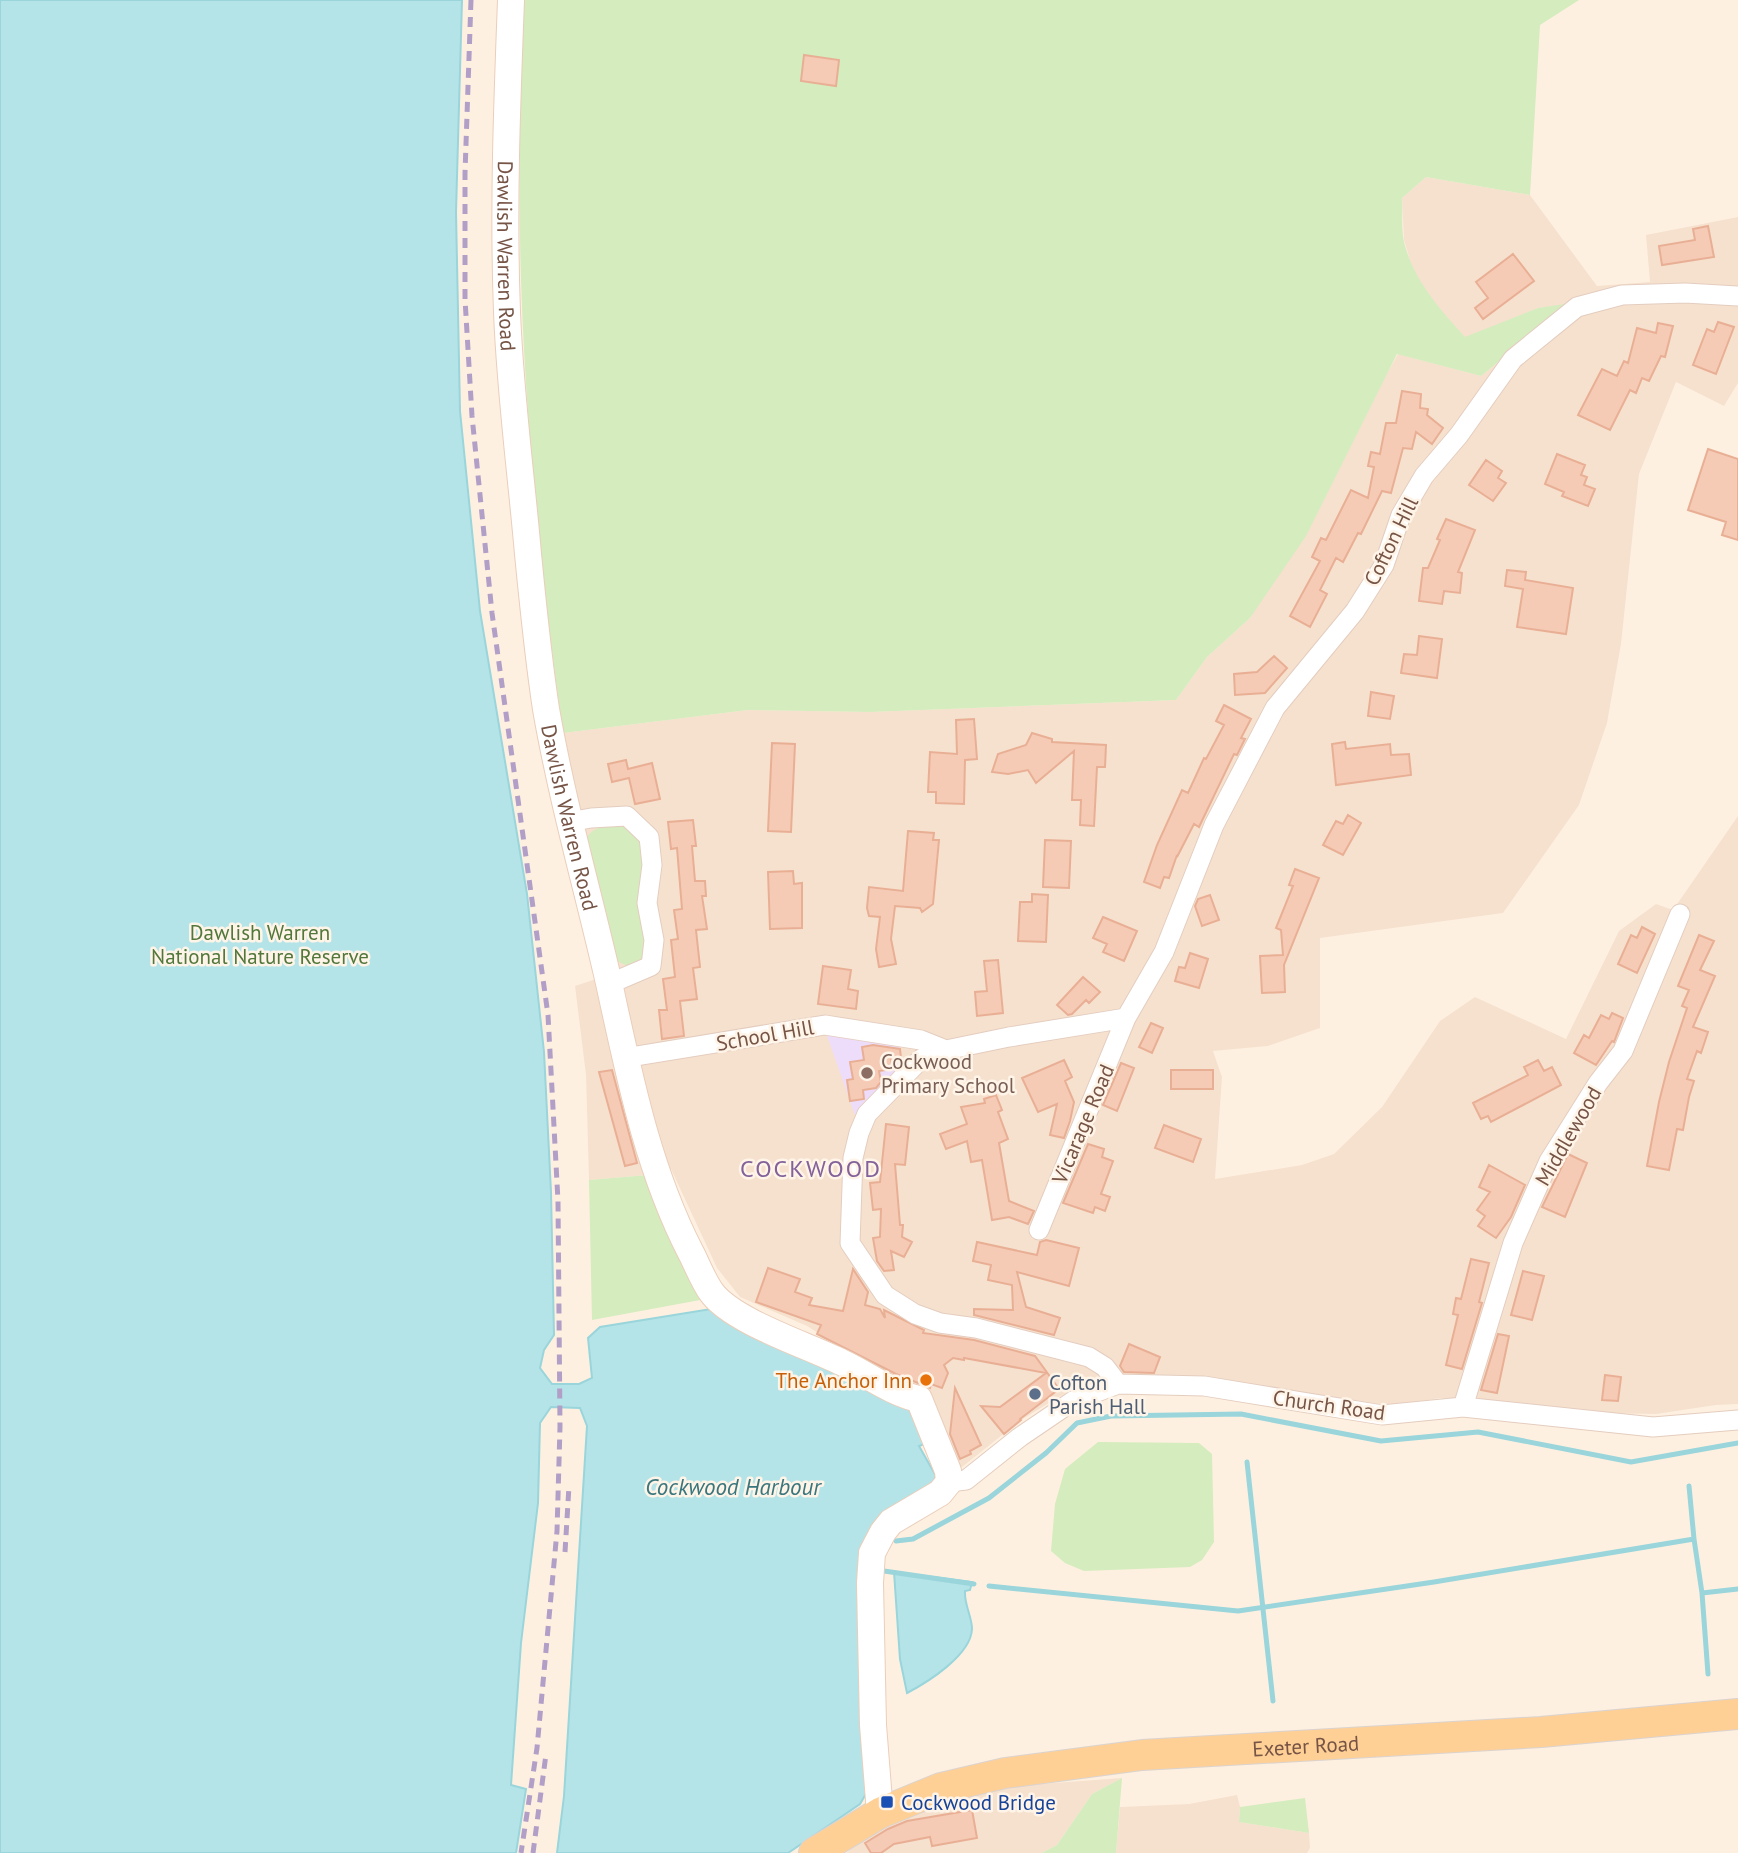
<svg xmlns="http://www.w3.org/2000/svg" width="1738" height="1853" font-family="'PT Sans',sans-serif">
<style>
.residential{fill:#f6e1ce}
.education{fill:#edddfa}
.green{fill:#d4ecbe}
.water{fill:#b4e4e8;stroke:#99d5db;stroke-width:2}
.lines{fill:none;stroke-linecap:round;stroke-linejoin:round}
.stream{stroke:#99d5db;stroke-width:5}
.building{fill:#f5cbb6;stroke:#e9af95;stroke-width:2}
.street-casing{stroke:#e4cdbf;stroke-width:21}
.secondary-casing{stroke:#eacebb;stroke-width:28}
.primary-casing{stroke:#dbd3cf;stroke-width:32}
.street{stroke:#fff;stroke-width:19}
.secondary{stroke:#fff;stroke-width:26}
.primary{stroke:#ffd096;stroke-width:30}
.rail{stroke:#b29fc7;stroke-width:5;stroke-dasharray:10 7;stroke-linecap:butt}
.education-dot{fill:#8d6e63;stroke:#fff4e8;stroke-width:2.5}
.food-dot{fill:#e8710a;stroke:#fff4e8;stroke-width:2.5}
.service-dot{fill:#5c6f8a;stroke:#fff4e8;stroke-width:2.5}
.transit-dot{fill:#1a4fb4;stroke:#fff4e8;stroke-width:2.5}
.labels{text-anchor:middle;dominant-baseline:central;stroke-width:5;stroke-linejoin:round;paint-order:stroke}
.street-label{font-size:21px;fill:#765446;stroke:#fff4e8}
.park-label{font-size:21px;fill:#51773b;stroke:#fff4e8}
.education-label{font-size:21px;fill:#785e54;stroke:#fff4e8;text-anchor:start}
.food-label{font-size:21px;fill:#c56008;stroke:#fff4e8;text-anchor:end}
.service-label{font-size:21px;fill:#4e5e75;stroke:#fff4e8;text-anchor:start}
.transit-label{font-size:21px;fill:#164399;stroke:#fff4e8;text-anchor:start}
.water-label{font-size:23px;font-style:italic;fill:#39767d;stroke:#fff4e8}
.quarter-label{font-size:24px;letter-spacing:2px;fill:#83619a;stroke:#fff4e8}
</style>
<rect width="100%" height="100%" fill="#fef0e0"/>
<path class="residential" d="M1426 177 1530 195 1597 286 1650 282 1646 235 1738 217V383L1724 406 1676 382 1639 474 1621 644 1607 723 1579 805 1503 913 1320 938V1028L1268 1046 1213 1051 1222 1077 1215 1179 1302 1165 1334 1154 1382 1107 1440 1021 1475 997 1566 1039 1619 931 1656 904 1673 910 1738 816V1404L1716 1405 1656 1414 1597 1413 1440 1398 1377 1408 1206 1378 1145 1375 1087 1380 1021 1420 962 1467 951 1463 927 1402 807 1326 740 1297 717 1268 671 1169 648 1175 589 1180 586 1075 575 986 614 973 563 733 748 710 870 712 1176 700 1207 657 1250 618 1398 354 1481 376 1570 304 1538 308 1465 338 1427 294 1412 267 1404 240 1402 198Z
M1122 1778 1092 1794 1057 1845 1042 1853H846L881 1827 971 1794 1011 1786Z
M1237 1795 1240 1807 1239 1822 1309 1833 1310 1848 1307 1853H1116L1120 1807 1189 1804Z"/>
<path class="education" d="M825 1030 899 1041 901 1058 899 1067 855 1115Z"/>
<path class="green" d="M524 0H1579L1540 25 1530 195 1426 177 1402 198C1403 212 1401 228 1404 242 1414 281 1439 308 1465 337L1538 308 1571 303 1481 376 1397 354 1306 536 1250 618 1207 657 1176 700 870 712 748 710 563 733C535 534 516 333 520 132 521 88 520 44 524 0Z
M615 823 628 827 642 841 646 957 630 967 610 958 584 842C590 829 601 826 615 823Z
M648 1175 711 1298 592 1320 589 1180Z
M1098 1442 1199 1443 1212 1454 1214 1542 1202 1560 1190 1567 1084 1571 1065 1563 1051 1551 1055 1504 1065 1469Z
M1122 1778 1116 1853H1042L1057 1845 1092 1794Z
M1305 1798 1309 1833 1239 1822 1240 1807Z"/>
<path class="water" d="M0 0H462L456 212 460 411 480 611 527 894 544 1052 551 1192 554 1335 544 1350 540 1368 552 1384H579L592 1378 588 1338 600 1327 711 1309 913 1407 930 1442 919 1446 936 1476 933 1484 875 1531 867 1792 860 1804 788 1853H557L564 1796 587 1426 580 1408 551 1407 540 1423 538 1503 521 1643 511 1785 526 1789 516 1853H0Z
M894 1572 972 1582 970 1590 965 1591C964 1605 972 1616 972 1629 971 1655 928 1682 907 1693L900 1659Z"/>
<g class="lines">
<path class="stream" d="M1247 1462 1273 1701
M1689 1486 1694 1539
M896 1541 913 1539 989 1498 1046 1453 1077 1423 1111 1416 1241 1414 1381 1441 1478 1432 1631 1462 1738 1443
M884 1571 974 1584
M989 1586 1238 1611 1434 1582 1694 1539 1702 1593 1738 1589
M1702 1593 1708 1674"/>
</g>
<path class="building" d="M804 55 839 60 836 86 801 81Z
M1708 226 1714 257 1662 265 1659 246 1695 240 1693 229Z
M1513 254 1534 281 1483 319 1475 308 1488 298 1476 282Z
M1718 322 1734 327 1716 374 1693 365 1707 329 1714 332Z
M1658 323 1673 326 1665 357 1661 356 1649 381 1642 378 1636 393 1630 390 1610 430 1578 415 1602 369 1617 376 1624 361 1628 363 1637 328 1656 333Z
M1402 391 1421 394 1420 408 1428 409 1427 415 1443 428 1432 444 1416 432 1412 449 1403 448 1391 493 1382 491 1361 534 1358 533 1343 562 1336 558 1320 590 1327 594 1310 627 1290 616 1320 561 1312 557 1321 538 1326 540 1351 490 1368 498 1374 467 1368 466 1371 452 1380 454 1386 423H1396Z
M1708 449 1738 459V540L1722 535 1726 522 1688 510Z
M1557 454 1585 465 1581 475 1587 477 1584 485 1595 489 1588 506 1562 496 1564 492 1545 484Z
M1486 460 1502 471 1498 478 1506 483 1493 501 1469 485Z
M1446 519 1475 530 1458 572 1462 573 1460 593 1444 591 1442 604 1419 601 1423 568H1428L1440 540 1437 539Z
M1507 570 1526 572 1525 580 1573 588 1566 634 1517 627 1523 589 1505 586Z
M1419 636 1442 639 1437 678 1401 673 1404 654 1417 655Z
M1274 656 1287 668 1265 693 1235 695 1234 674 1257 672Z
M1371 692 1394 696 1390 719 1368 716Z
M1224 705 1251 719 1241 738 1245 739 1237 755 1234 754 1199 827 1194 824 1177 857V855L1169 878 1164 877 1160 888 1144 882 1157 845 1182 790 1188 793 1204 758 1206 759 1224 725 1216 721Z
M974 719 977 759 965 760 964 804 936 803V792H928L930 752 957 754 956 720Z
M1032 733 1052 739V742L1106 745 1105 767H1097L1094 826 1080 825 1081 800H1072L1074 751 1036 783 1028 770 1008 774 992 772 998 754 1026 745Z
M1345 742 1346 749 1390 744 1391 755 1409 754 1411 775 1336 785 1332 744Z
M772 743 795 744 791 832 768 831Z
M626 760 628 769 652 763 660 799 635 804 629 778 612 782 608 764Z
M1348 815 1361 823 1343 855 1323 845 1336 821 1343 824Z
M693 820 696 846H692L695 881H705L706 896H702L707 929 696 930 700 967 693 968 697 999 680 1001 684 1036 662 1039 659 1010H667L663 979 675 977 671 940 678 939 674 910 682 909 677 848 671 849 668 822Z
M908 831 934 833 933 840H939L933 904 922 912 920 908 895 906 891 939 896 964 879 967 876 949 880 917 869 916 867 908 869 887 903 891Z
M1045 840 1071 841 1069 888 1043 887Z
M1295 869 1319 878 1284 965 1285 992 1262 993 1260 956 1283 955 1281 930 1276 928 1293 886 1289 885Z
M793 871 794 884 802 883V928L770 929 768 872Z
M1032 894 1048 895 1046 942 1018 941 1020 902H1032Z
M1210 895 1219 920 1202 926 1195 906 1198 899Z
M1103 917 1137 931 1124 961 1103 952 1107 944 1093 938Z
M1642 927 1655 934 1637 973 1618 964 1631 935 1637 938Z
M1699 935 1714 941 1700 970 1715 976 1693 1027 1708 1032 1701 1053 1697 1051 1687 1079 1694 1081 1689 1097 1683 1130 1677 1129 1669 1170 1647 1166 1659 1102 1669 1062 1687 1008 1682 1006 1689 990 1678 986Z
M1190 953 1208 959 1199 988 1175 981 1179 967 1185 968Z
M998 960 1003 1013 977 1016 975 992 987 991 984 961Z
M823 966 851 970 848 989 858 991 856 1009 818 1004Z
M1083 977 1100 992 1089 1003 1086 1000 1072 1014 1068 1015 1057 1005Z
M1612 1013 1623 1018 1614 1042 1612 1041 1596 1065 1574 1053 1584 1035 1589 1038 1601 1015 1609 1019Z
M1151 1023 1163 1028 1152 1053 1139 1047Z
M873 1045 900 1049 901 1058 891 1059 893 1069 879 1071 881 1082 876 1088 863 1090 864 1099 850 1101 847 1080 853 1079 850 1062 864 1060 862 1047Z
M1064 1060 1072 1077 1065 1081 1074 1102 1070 1121 1064 1138 1050 1135 1057 1104 1038 1112 1022 1078Z
M1538 1060 1544 1071 1552 1067 1561 1085 1491 1122 1488 1116 1481 1119 1473 1103 1528 1075 1524 1067Z
M1121 1063 1134 1068 1117 1111 1103 1105Z
M612 1070 637 1163 625 1166 599 1072Z
M1171 1070H1213V1089H1171Z
M996 1095 1002 1110 998 1112 1008 1139 999 1143 1009 1201 1034 1211 1028 1224 1009 1217 992 1220 982 1160 971 1162 967 1141 946 1149 940 1134 967 1124 961 1107 985 1103 984 1099Z
M886 1124 909 1127 905 1165 895 1164 900 1225H903L902 1237 912 1242 904 1257 891 1251 894 1270 884 1271 877 1261 873 1238 880 1237 881 1209 873 1210 870 1183 880 1182Z
M1164 1125 1201 1139 1193 1162 1155 1148Z
M1088 1144 1104 1149 1102 1157 1113 1161 1101 1194 1110 1197 1105 1211 1095 1207 1093 1213 1063 1203Z
M1568 1154 1587 1163 1565 1217 1542 1207Z
M1489 1165 1525 1185 1511 1217 1496 1238 1478 1226 1485 1216 1477 1210 1490 1192 1479 1187Z
M1046 1240 1079 1248 1069 1286 1017 1272 1026 1307 1060 1318 1054 1335 974 1315V1309L1013 1310 1012 1285 988 1280 991 1265 973 1261 977 1242 1037 1255 1040 1242Z
M1471 1259 1489 1263 1479 1302 1482 1303 1462 1369 1446 1365 1458 1315 1453 1314 1456 1298 1461 1299Z
M768 1268 800 1279 795 1292 812 1298 809 1305 843 1311 853 1269 868 1292 865 1305 880 1309 885 1318 884 1310 924 1330 923 1333 974 1340 1035 1356 1059 1389 1020 1419 1021 1420 1004 1434 981 1406 1000 1407 1046 1373 964 1358V1360L953 1358 944 1365 948 1373 942 1388 931 1384 930 1388 896 1374 817 1334 821 1325 756 1302Z
M1523 1271 1544 1276 1532 1320 1511 1315Z
M1498 1334 1509 1336 1497 1393 1481 1390Z
M1129 1344 1160 1357 1154 1373 1124 1372 1120 1366Z
M1605 1375 1621 1377 1618 1401 1602 1400Z
M955 1388 981 1445 970 1451 971 1454 960 1459 950 1434Z
M972 1810 977 1838 932 1846 930 1837 894 1844 881 1853H871L865 1843 888 1829 907 1821Z"/>
<g class="lines">
<g class="street-casing">
<path id="street" d="M569 822 591 818 627 816 649 837 652 865 647 903 654 940 651 966 609 984
M624 1058 825 1025 921 1040 946 1050
M1039 1230 1126 1018 1164 952 1214 825 1275 708 1355 611 1384 565 1401 515 1424 476 1459 435 1513 359 1577 307 1622 295 1685 293 1738 296
M1118 1384 1105 1367 1089 1357 976 1328 940 1323 915 1314 885 1295 850 1243 853 1158 859 1133 867 1114 921 1059 946 1050 1009 1037 1126 1018
M1463 1407 1513 1243 1549 1161 1598 1083 1623 1051 1680 914
M949 1482 966 1480 1020 1437 1073 1401 1118 1384 1204 1386 1382 1415 1463 1407 1653 1427 1738 1420"/>
</g>
<g class="secondary-casing">
<g id="secondary">
<path id="s1" d="M511 0C507 104 503 208 507 312 510 393 521 473 528 554 533 605 538 657 546 709 562 801 588 891 609 983 629 1074 647 1167 690 1251 697 1264 703 1281 712 1293 734 1322 807 1345 841 1362 867 1374 891 1393 919 1399L948 1471 949 1482 940 1493 891 1522 883 1532 872 1553 870 1583 873 1725 880 1813"/>
</g>
</g>
<g class="primary-casing">
<g id="primary">
<path id="s2" d="M814 1853 880 1813 941 1788 1005 1773 1142 1755 1541 1732 1738 1714"/>
</g>
</g>
<use href="#street" class="street"/>
<use href="#secondary" class="secondary"/>
<use href="#primary" class="primary"/>
<path class="rail" d="M471 0 465 173V299L472 416 492 613 548 1015 558 1201 560 1427 557 1531 537 1748 521 1853
M565 1552 569 1486
M533 1853 546 1754"/>
</g>
<circle class="education-dot" cx="867" cy="1073" r="7"/>
<circle class="food-dot" cx="926" cy="1380" r="7"/>
<circle class="service-dot" cx="1035" cy="1394" r="7"/>
<rect class="transit-dot" x="880" y="1795" width="14" height="14" rx="3.5"/>
<g class="labels">
<g class="street-label">
<text stroke="none"><textPath href="#s1" startOffset="256">Dawlish Warren Road</textPath></text>
<text transform="translate(1391 541) rotate(-64)">Cofton Hill</text>
<text stroke="none"><textPath href="#s1" startOffset="822">Dawlish Warren Road</textPath></text>
<text transform="translate(765 1035) rotate(-10)">School Hill</text>
<text transform="translate(1083 1124) rotate(-67)">Vicarage Road</text>
<text transform="translate(1568 1136) rotate(-60)">Middlewood</text>
<text transform="translate(1329 1405) rotate(8)">Church Road</text>
<text stroke="none"><textPath href="#s2" startOffset="511">Exeter Road</textPath></text>
</g>
<g class="park-label">
<text x="260" y="932">Dawlish Warren<tspan x="260" dy="24">National Nature Reserve</tspan></text>
</g>
<g class="education-label">
<text x="881" y="1061">Cockwood<tspan x="881" dy="24">Primary School</tspan></text>
</g>
<g class="food-label">
<text x="912" y="1380">The Anchor Inn</text>
</g>
<g class="service-label">
<text x="1049" y="1382">Cofton<tspan x="1049" dy="24">Parish Hall</tspan></text>
</g>
<g class="transit-label">
<text x="901" y="1802">Cockwood Bridge</text>
</g>
<g class="water-label">
<text x="733" y="1486">Cockwood Harbour</text>
</g>
<g class="quarter-label">
<text x="811" y="1168">COCKWOOD</text>
</g>
</g>
</svg>
